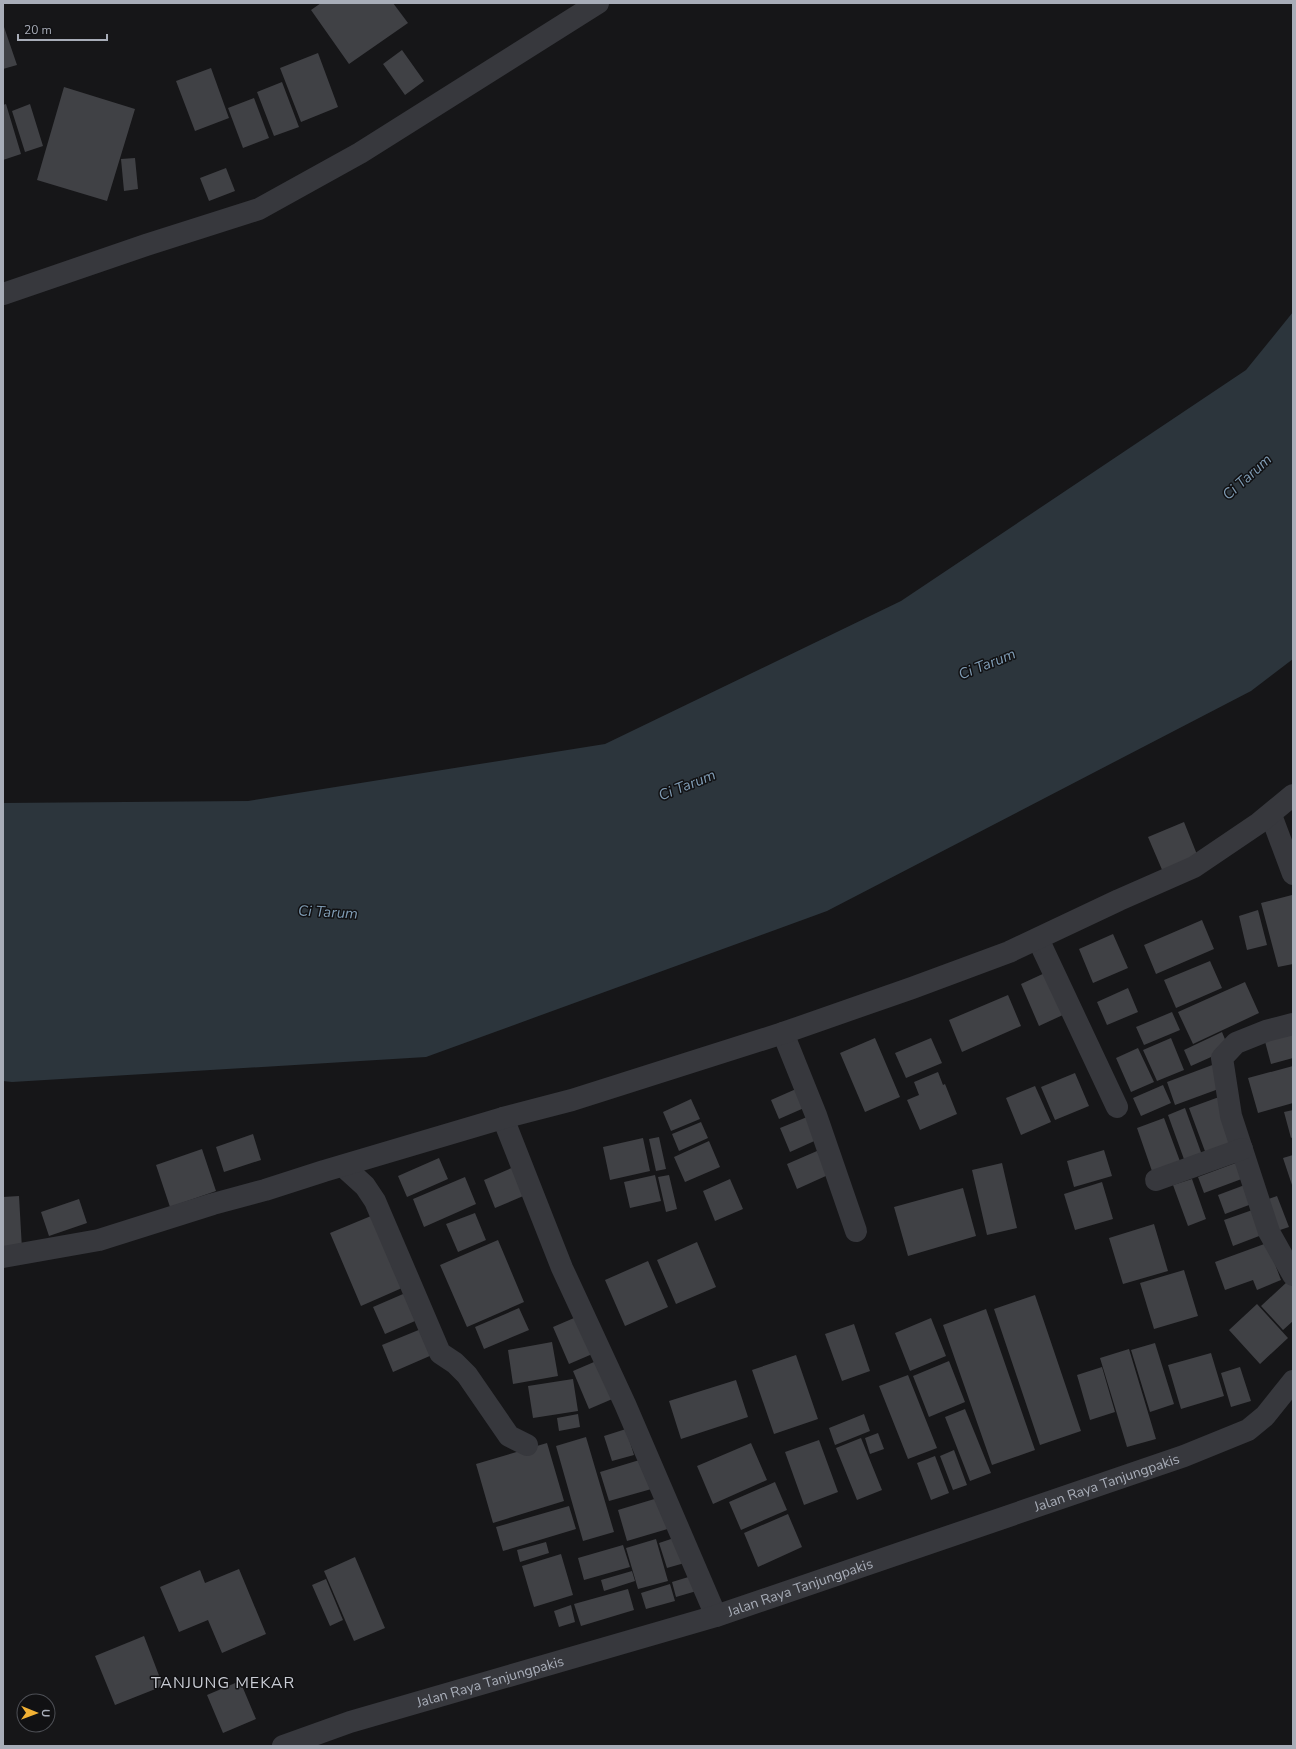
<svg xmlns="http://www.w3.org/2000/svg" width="1296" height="1749" font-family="'Nunito Sans',sans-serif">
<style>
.water{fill:#2c353c}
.building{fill:#404145}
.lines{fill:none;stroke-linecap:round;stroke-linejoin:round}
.minor{stroke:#37383d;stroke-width:22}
.labels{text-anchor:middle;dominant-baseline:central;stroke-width:3;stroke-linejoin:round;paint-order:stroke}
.street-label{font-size:14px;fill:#a8adb8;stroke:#111113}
.water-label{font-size:15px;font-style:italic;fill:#7f9bb3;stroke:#111113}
.quarter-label{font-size:16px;letter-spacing:1px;fill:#c9ccd4;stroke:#111113}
</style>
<rect width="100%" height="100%" fill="#161618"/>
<path class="water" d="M1293 312V659L1251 691 827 911 426 1057 12 1082 3 1081V803L248 801 605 744 901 601 1246 370Z"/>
<path class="building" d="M321 3H393L408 23 349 64 311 10Z
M3 24 17 65 3 69Z
M402 50 424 81 405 95 383 64Z
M318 53 338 107 301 122 280 68Z
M211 68 229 118 195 131 176 81Z
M282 82 299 127 274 136 257 92Z
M64 87 135 109 107 201 37 180Z
M254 98 269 138 243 148 228 108Z
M6 104 21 154 3 160V105Z
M30 104 43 146 25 152 12 111Z
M135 158 138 189 124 191 121 159Z
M226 168 235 191 209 201 200 178Z
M1184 822 1198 857 1163 872 1148 837Z
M1292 895 1293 964 1278 967 1261 903Z
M1258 910 1267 945 1247 950 1239 916Z
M1202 920 1214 949 1156 974 1144 945Z
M1113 934 1128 968 1093 983 1079 949Z
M1210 961 1222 988 1176 1008 1164 980Z
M1047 972 1065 1014 1039 1026 1021 984Z
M1245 982 1259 1013 1193 1044 1178 1012Z
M1128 988 1138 1012 1107 1025 1097 1002Z
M1008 995 1021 1026 962 1052 949 1020Z
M1172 1012 1180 1030 1144 1045 1136 1027Z
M1293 1025V1058L1271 1064 1263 1034Z
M1222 1032 1229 1049 1191 1066 1184 1050Z
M875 1038 900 1097 865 1112 840 1053Z
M931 1038 942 1063 906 1078 895 1053Z
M1171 1038 1184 1070 1157 1081 1143 1050Z
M1138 1048 1154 1082 1131 1092 1116 1058Z
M1215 1064 1224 1087 1175 1105 1167 1082Z
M1293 1066V1103L1258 1113 1248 1078Z
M938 1072 943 1085 945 1084 957 1114 920 1130 907 1100 919 1095 914 1082Z
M1075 1073 1089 1106 1055 1120 1041 1087Z
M1163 1085 1171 1103 1141 1116 1133 1098Z
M1035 1086 1051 1122 1021 1135 1006 1098Z
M796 1089 804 1108 779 1119 771 1100Z
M1219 1097 1236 1143 1206 1154 1189 1108Z
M691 1099 700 1119 671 1131 663 1112Z
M1185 1108 1202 1155 1185 1162 1168 1115Z
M1293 1110V1137L1291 1138 1284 1112Z
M812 1115 821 1138 790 1152 780 1128Z
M1164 1118 1181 1164 1153 1174 1137 1128Z
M701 1122 708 1138 679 1151 672 1134Z
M253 1134 261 1160 224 1172 216 1147Z
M659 1137 666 1169 656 1171 649 1139Z
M643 1138 650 1171 610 1180 603 1147Z
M709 1141 720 1167 685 1182 674 1157Z
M202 1149 216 1191 170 1207 156 1165Z
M1104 1150 1112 1176 1074 1187 1067 1161Z
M817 1151 828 1175 797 1189 787 1164Z
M1293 1155V1188L1283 1158Z
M439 1158 448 1179 407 1197 398 1176Z
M1241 1161 1247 1177 1204 1193 1198 1177Z
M1002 1163 1017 1228 987 1235 972 1170Z
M516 1166 528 1194 495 1208 484 1180Z
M655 1175 661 1201 630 1208 624 1182Z
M669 1175 677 1209 666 1212 658 1177Z
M465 1177 476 1204 424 1227 413 1199Z
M730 1179 743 1209 715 1221 703 1191Z
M1192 1179 1206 1219 1188 1226 1173 1185Z
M1102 1182 1113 1219 1075 1230 1064 1194Z
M1250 1183 1257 1202 1225 1214 1218 1195Z
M963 1188 976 1236 908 1256 894 1207Z
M19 1196 22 1249 3 1250V1197Z
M1277 1196 1289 1227 1274 1232 1263 1201Z
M79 1199 87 1223 49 1236 41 1212Z
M1258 1208 1267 1233 1233 1246 1224 1220Z
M475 1213 486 1240 458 1252 446 1224Z
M371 1216 402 1288 361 1306 330 1233Z
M1154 1224 1168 1271 1123 1284 1109 1238Z
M498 1240 524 1302 467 1327 440 1265Z
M697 1242 716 1287 676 1304 657 1260Z
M1267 1243 1281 1280 1257 1290 1253 1280 1225 1290 1215 1262Z
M648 1261 668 1307 625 1326 605 1280Z
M1184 1270 1198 1316 1154 1329 1140 1283Z
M1288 1281 1293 1287V1321L1283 1330 1261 1306Z
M410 1291 422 1318 385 1334 373 1307Z
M1035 1295 1081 1431 1040 1445 994 1309Z
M1257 1304 1288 1338 1260 1364 1229 1330Z
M519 1308 529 1330 484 1349 475 1327Z
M986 1309 1035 1450 992 1465 943 1325Z
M581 1315 597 1352 569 1364 553 1327Z
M931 1318 946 1356 910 1371 895 1333Z
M854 1324 870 1371 842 1381 825 1334Z
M421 1329 432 1355 393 1372 382 1345Z
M552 1342 558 1376 513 1384 508 1350Z
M1155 1343 1174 1404 1150 1412 1131 1350Z
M1129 1349 1156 1439 1127 1447 1100 1358Z
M1211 1353 1224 1396 1181 1409 1168 1365Z
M796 1355 818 1419 774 1434 752 1370Z
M601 1359 617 1397 589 1409 573 1371Z
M949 1361 965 1402 929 1417 913 1376Z
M1102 1367 1115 1412 1090 1420 1077 1375Z
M1240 1367 1251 1401 1231 1407 1221 1373Z
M908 1375 937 1448 908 1459 879 1386Z
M573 1379 578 1411 533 1418 528 1386Z
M736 1380 748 1417 681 1439 669 1401Z
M965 1409 991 1473 970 1481 945 1417Z
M578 1414 580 1427 559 1431 557 1418Z
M864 1414 870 1431 835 1445 829 1428Z
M626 1429 634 1455 612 1461 604 1436Z
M878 1433 884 1449 870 1454 865 1438Z
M586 1437 614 1532 583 1541 556 1446Z
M861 1438 882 1490 857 1500 836 1448Z
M819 1440 838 1492 804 1505 785 1452Z
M547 1443 564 1501 493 1523 476 1464Z
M751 1443 767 1480 713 1504 697 1466Z
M954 1450 967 1485 953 1490 940 1456Z
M935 1456 949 1493 931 1500 917 1463Z
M646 1458 655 1488 609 1501 600 1472Z
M775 1482 787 1510 741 1530 729 1502Z
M661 1497 671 1528 627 1541 618 1510Z
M569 1506 576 1529 503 1551 496 1527Z
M788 1514 802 1547 758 1567 744 1533Z
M680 1536 688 1562 667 1568 659 1543Z
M656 1539 668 1581 638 1589 626 1548Z
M546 1542 549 1553 520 1562 517 1550Z
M623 1545 630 1567 584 1580 578 1558Z
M561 1554 573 1595 534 1607 522 1566Z
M355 1557 385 1628 354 1641 324 1571Z
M239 1569 266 1634 222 1653 208 1620 179 1632 160 1587 200 1570 205 1583Z
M632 1571 635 1581 604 1591 601 1580Z
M695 1575 700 1590 676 1597 672 1582Z
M326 1579 343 1620 330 1626 312 1585Z
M670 1584 675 1601 646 1609 641 1593Z
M628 1589 634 1610 581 1626 574 1604Z
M571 1605 575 1622 559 1627 554 1611Z
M144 1636 163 1686 115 1705 95 1656Z
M240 1681 256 1719 223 1733 207 1695Z"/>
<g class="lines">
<g class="minor">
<path d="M3 294 146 245 259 209 360 153 598 3"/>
<path d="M1271 815 1293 874"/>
<path d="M1038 939 1117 1107"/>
<path d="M1293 1024 1266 1031 1236 1043 1222 1058 1231 1116 1269 1232 1293 1275"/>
<path d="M783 1033 816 1115 856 1231"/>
<path d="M503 1118 562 1268 625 1404 716 1616"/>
<path d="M343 1166 365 1186 375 1201 440 1353 455 1363 467 1375 509 1436 527 1445"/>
<path d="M1156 1180 1242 1149"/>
<path d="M3 1257 99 1240 213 1204 265 1190 324 1171 503 1118 572 1100 783 1033 912 988 1009 952 1119 900 1194 867 1259 823 1293 795"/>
<path id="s1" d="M283 1746 350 1722 716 1616 1184 1456 1248 1430 1265 1416 1293 1381"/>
</g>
</g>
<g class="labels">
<g class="street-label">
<text stroke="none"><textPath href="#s1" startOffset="865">Jalan Raya Tanjungpakis</textPath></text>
<text stroke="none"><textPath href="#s1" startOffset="541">Jalan Raya Tanjungpakis</textPath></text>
<text stroke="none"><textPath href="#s1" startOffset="217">Jalan Raya Tanjungpakis</textPath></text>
</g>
<g class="water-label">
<text transform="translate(1247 477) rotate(-42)">Ci Tarum</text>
<text transform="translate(987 664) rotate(-22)">Ci Tarum</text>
<text transform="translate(687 785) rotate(-22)">Ci Tarum</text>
<text transform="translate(328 912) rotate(3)">Ci Tarum</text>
</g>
<g class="quarter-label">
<text x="223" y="1683">TANJUNG MEKAR</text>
</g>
</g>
<rect width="1296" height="1749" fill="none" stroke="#a8adb8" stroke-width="8"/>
<g transform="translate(36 1713) rotate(91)"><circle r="19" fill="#111113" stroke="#4d4f55"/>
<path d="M0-3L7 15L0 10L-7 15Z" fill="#f2b134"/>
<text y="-6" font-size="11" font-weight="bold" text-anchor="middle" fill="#a8adb8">U</text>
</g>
<path d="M18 34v6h89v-6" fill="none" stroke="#a8adb8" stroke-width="2"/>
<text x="24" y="34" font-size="12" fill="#a8adb8" stroke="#111113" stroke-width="3" paint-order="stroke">20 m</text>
</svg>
